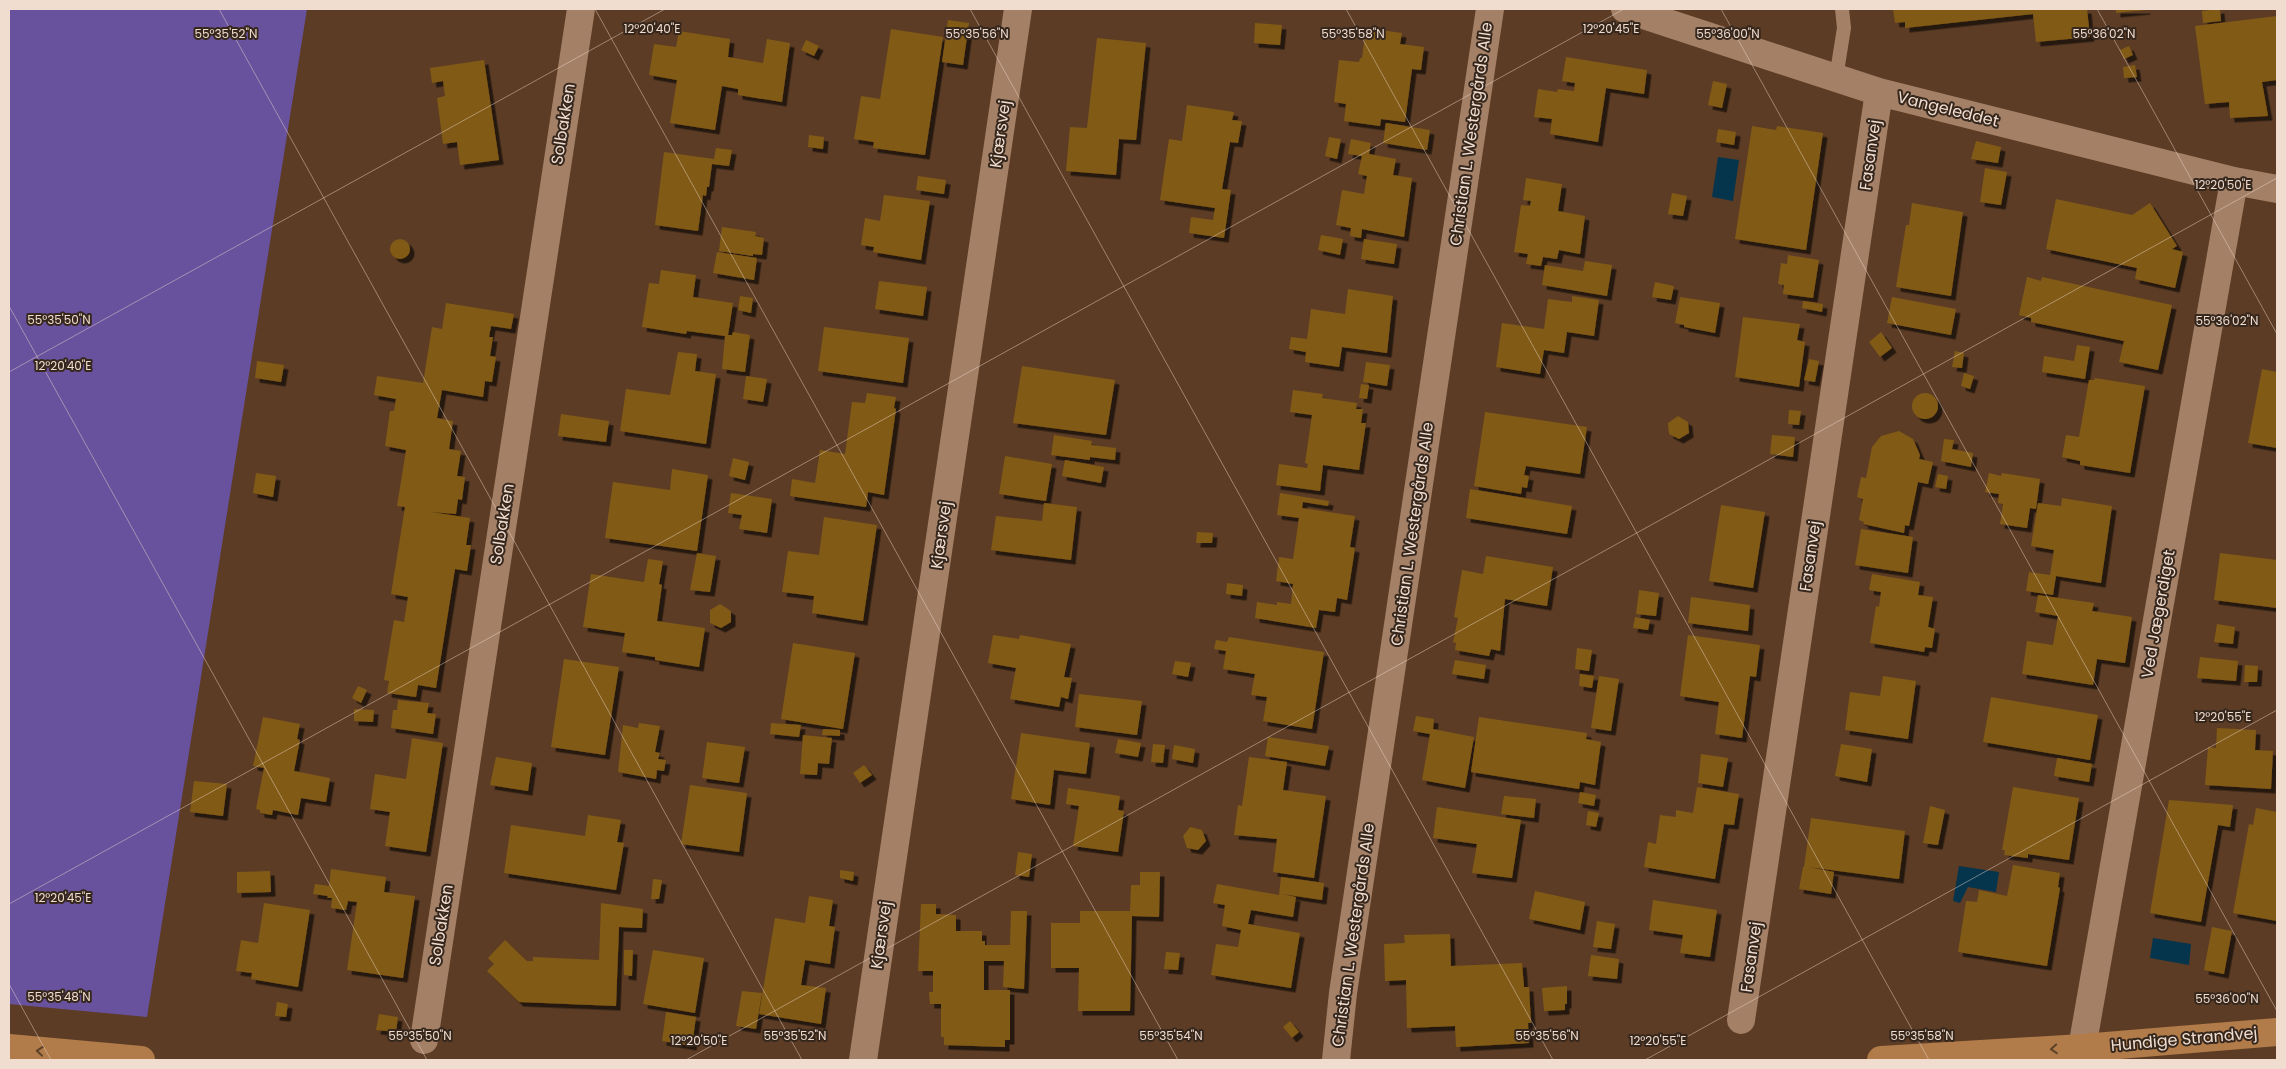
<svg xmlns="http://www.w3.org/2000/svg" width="2286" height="1069" font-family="Poppins,sans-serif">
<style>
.green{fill:#69529d}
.water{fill:#04354d}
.building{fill:#815a16;filter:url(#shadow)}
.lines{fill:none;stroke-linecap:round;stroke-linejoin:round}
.lane{stroke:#a48067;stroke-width:14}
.street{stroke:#a48067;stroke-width:28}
.secondary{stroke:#b27b4a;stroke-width:28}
.oneway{stroke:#5b402a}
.ticks{fill:none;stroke:#f1ddd0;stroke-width:1;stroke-opacity:0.45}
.labels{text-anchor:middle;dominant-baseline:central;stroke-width:4;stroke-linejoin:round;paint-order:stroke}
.street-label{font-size:16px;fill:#f1ddd0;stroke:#36271d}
.ticks-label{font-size:12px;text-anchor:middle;fill:#f1ddd0;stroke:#36271d;stroke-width:4;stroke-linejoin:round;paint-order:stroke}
</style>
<defs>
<filter id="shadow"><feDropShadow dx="4.5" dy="4.5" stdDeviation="0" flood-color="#0009"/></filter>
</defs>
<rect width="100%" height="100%" fill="#5c3c25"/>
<path class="green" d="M9 9H307L147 1017 9 1004Z"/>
<path class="water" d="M1718 157 1739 160 1733 201 1712 197Z
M1959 866 1999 872 1996 892 1968 887 1960 903 1953 901Z
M2153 938 2191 944 2189 965 2150 958Z"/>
<path class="building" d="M1893 9H2087L2090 37 2036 42 2033 14 1905 28V22L1895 23Z
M2116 9H2146V10L2116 13Z
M2220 9 2221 21 2203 23 2202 11Z
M2277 16V80L2262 82 2268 116 2230 118 2229 102 2205 104 2195 26Z
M948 20 969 23 963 65 942 62Z
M1255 23 1282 25 1280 45 1254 43Z
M1366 28 1402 33 1400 44 1424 47 1421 70 1412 69 1405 122 1381 119 1380 126 1344 121 1346 104 1334 102 1339 60 1359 62 1360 58H1362Z
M891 29 943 37 925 155 873 148 874 142 854 139 861 96 880 99Z
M679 31 730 39 728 57 763 63 767 39 790 43 782 102 738 95V89L722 86 715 130 670 123 677 80 649 75 654 44 676 47Z
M1097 38 1146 43 1136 140 1119 139 1116 175 1066 171 1070 127 1087 128Z
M806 40 819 46 814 56 801 50Z
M2129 46 2133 55 2124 59 2120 50Z
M1566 57 1647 70 1644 94 1606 88 1598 142 1550 134 1552 119 1534 117 1538 89 1557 92 1558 89 1574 91 1575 83 1562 81Z
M484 60 499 160 460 165 457 142 443 144 437 98 445 96 443 81 432 83 430 68Z
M2135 65 2137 77 2124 78 2123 67Z
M1713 81 1727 84 1722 108 1708 105Z
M1187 105 1234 112 1232 120 1242 121 1238 143 1230 142 1222 189 1231 190 1224 238 1189 233 1191 217 1213 220 1215 208 1160 200 1169 139 1182 141Z
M1386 123 1430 130 1427 150 1383 143Z
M1752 126 1776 130 1777 126 1823 133 1806 250 1735 239Z
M1718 129 1736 132 1734 145 1716 142Z
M809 135 824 137 823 149 808 147Z
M1329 137 1341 139 1337 159 1325 156Z
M1351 139 1371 143 1369 154 1396 159 1393 175 1412 178 1404 237 1362 229 1361 238 1350 236 1351 228 1336 225 1342 190 1364 194 1367 176 1358 174 1362 156 1348 154Z
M1976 141 2001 147 1998 163 1971 159Z
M716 148 732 150 729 166 712 164 709 187H707L706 196 703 195 698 231 655 225 664 152 714 159Z
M1985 168 2007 172 2001 205 1980 202Z
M918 176 946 180 944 194 916 190Z
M1526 178 1562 184 1558 211 1585 216 1580 254 1559 250 1557 259 1543 257 1541 266 1526 264 1528 254 1514 252 1521 205 1530 206 1531 201 1523 200Z
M1672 193 1687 196 1683 216 1668 214Z
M884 195 930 201 921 260 873 252 874 247 861 245 865 218 880 221Z
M2056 199 2132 215 2150 203 2177 246 2172 249 2183 252 2175 288 2135 279 2137 268 2046 249Z
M1912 203 1963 212 1951 296 1896 287 1906 225H1909Z
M722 227 756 232 755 236 764 238 762 255 753 254V256L719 251Z
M1321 235 1343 239 1340 255 1318 250Z
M1364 239 1397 244 1394 264 1361 259Z
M390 249a10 10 0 1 1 20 0a10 10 0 1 1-20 0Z
M717 252 757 258 754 280 713 273Z
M1788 255 1819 260 1813 298 1783 294 1784 285 1778 284 1781 263 1787 264Z
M1585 261 1612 265 1607 296 1542 285 1545 265 1583 271Z
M661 270 696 275 693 297 733 303 728 335H732L733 332 750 335 745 372 722 369 725 336 687 331 686 334 642 327 649 283 659 284Z
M2027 277 2041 281 2042 277 2172 305 2158 370 2119 362 2124 341 2031 322V318L2019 315Z
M879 281 927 287 923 316 875 309Z
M1655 282 1674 286 1671 300 1652 297Z
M1348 289 1393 296 1387 353 1342 347 1339 367 1305 362 1306 352 1289 349 1291 337 1307 339 1311 309 1345 314Z
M740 296 753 298 751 313 738 310Z
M1572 296 1599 300 1594 336 1567 332 1564 353 1544 350 1540 374 1496 367 1502 323 1544 329 1548 299 1572 302Z
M1680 297 1720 303 1715 333 1684 327V325L1675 323Z
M1892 297 1956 309 1951 335 1887 323Z
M1803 301 1823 304 1822 312 1802 308Z
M446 303 514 314 511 329 491 326 489 337H493L490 356 496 357 492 382 485 381 483 397 442 390 437 418 453 421 449 449 461 451 457 476 465 477 462 500 458 499 456 514 431 512 470 518 466 545H471L467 571 455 569 436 688 418 685 416 697 387 693 389 681 384 680 394 620 404 622 408 597 391 594 405 507 397 506 406 450 385 446 390 411H394L396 399 374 395 377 376 423 383 432 327 442 329Z
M1743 317 1800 324 1797 340 1805 342 1799 387 1735 377Z
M824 327 909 338 903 383 818 371Z
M1881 332 1892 348 1880 357 1869 342Z
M2077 345 2090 347 2085 379 2042 372 2044 356 2074 361Z
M1955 351 1964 353 1962 368 1952 367Z
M678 352 697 354 695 371 716 374 706 444 620 431 626 389 670 395Z
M1809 359 1819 361 1815 382 1804 380Z
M257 361 284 365 281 382 255 378Z
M1366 362 1390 365 1387 386 1363 382Z
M1022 366 1115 380 1106 435 1013 423Z
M2262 369 2277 372V448L2248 443Z
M1964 373 1974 376 1970 389 1961 386Z
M746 376 767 379 763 402 743 399Z
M2095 378 2145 386 2130 473 2080 465V461L2062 457 2066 435 2079 437 2089 380H2094Z
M1361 384 1369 385 1367 399 1359 398Z
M1293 390 1323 394 1322 398 1357 403 1356 409H1363L1361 423H1366L1359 470 1323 465 1320 491 1276 485 1279 464 1307 468 1308 464 1305 463 1312 415 1290 412Z
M1912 406a13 13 0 1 1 26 0a13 13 0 1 1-26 0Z
M867 393 896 397 894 408 896 409 884 495 868 492 866 507 790 496 792 479 815 483 820 450 845 454 852 402 865 403Z
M1789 410 1801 411 1799 425 1788 424Z
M1485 412 1587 427 1580 474 1526 466 1524 475 1529 476 1527 488 1522 487 1521 494 1474 486Z
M561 414 609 421 606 442 558 436Z
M1678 416 1688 422 1689 433 1679 439 1669 434 1668 423Z
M1899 431 1913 439 1920 455 1919 459 1933 462 1928 484 1918 482 1909 526 1905 525 1904 533 1863 524 1864 522 1859 520 1863 499 1857 497 1861 477 1866 478 1872 447 1881 436Z
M1054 435 1092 441 1091 445 1116 448 1115 460 1090 457V460L1051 455Z
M1772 435 1795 437 1793 457 1770 454Z
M1944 439 1954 440 1952 449 1973 453 1971 467 1941 461Z
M1005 456 1052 464 1046 501 999 494Z
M733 458 749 462 745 480 729 476Z
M1065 460 1104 467 1101 483 1062 476Z
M672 469 708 475 697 551 605 538 613 482 670 490Z
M256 473 276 476 273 497 253 493Z
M1989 473 2001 476 2002 473 2040 479 2036 509 2030 508 2027 528 2000 524 2003 504 1998 503 1999 494 1985 492Z
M1938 474 1948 476 1946 489 1935 487Z
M1470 489 1572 506 1567 534 1466 518Z
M731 493 772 499 767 533 739 529 742 515 728 513Z
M1280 493 1329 501 1328 506 1303 502 1302 508 1355 516 1350 547 1355 548 1347 600 1337 598 1335 612 1319 610 1316 628 1255 618 1257 602 1277 605V602L1291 604 1293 584 1276 581 1279 557 1293 559 1299 518 1277 515Z
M2062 498 2112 506 2101 583 2056 576 2053 595 2026 591 2029 572 2050 575 2054 550 2031 546 2038 503 2061 506Z
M1044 503 1077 507 1071 560 991 550 996 516 1042 521Z
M1721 505 1765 512 1753 588 1709 581Z
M824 517 877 525 863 621 812 613 814 596 782 592 788 551 819 555Z
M1861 529 1913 537 1908 573 1855 565Z
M1197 532 1213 533 1212 543H1196Z
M697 553 716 556 710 592 690 590Z
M2220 553 2277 560V608L2214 600Z
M1486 556 1553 567 1547 606 1505 599 1500 651 1491 649 1489 656 1455 650 1456 643 1453 642 1458 618 1454 617 1462 570 1483 574Z
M648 559 663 561 659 584 662 585 657 621 705 628 699 667 655 660V657L622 652 625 633 583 627 591 574 644 582Z
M1872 574 1920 582 1918 595 1933 597 1928 627 1935 629 1932 648 1925 647 1924 652 1870 643 1876 606 1879 607 1881 592 1869 590Z
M1227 583 1243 585 1242 596 1226 594Z
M1639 590 1659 593 1656 616 1636 614Z
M2038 595 2094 603 2092 611 2132 617 2125 663 2097 659 2093 685 2022 674 2027 641 2053 645 2058 616 2035 612Z
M1691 597 1750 605 1748 631 1688 623Z
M720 604 731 611V622L721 628 710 623V610Z
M1635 617 1650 620 1648 630 1633 628Z
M2217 624 2235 627 2233 644 2214 642Z
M993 635 1019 639 1020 635 1071 644 1064 677 1072 678 1068 699 1061 697 1059 707 1010 699 1016 668 988 663Z
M1688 635 1760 645 1756 677 1750 676 1742 738 1715 734 1719 702 1680 696Z
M1229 637 1324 652 1312 729 1263 721 1267 697 1251 695 1255 674 1223 669 1226 651 1214 649 1216 640 1227 642Z
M793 643 855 653 843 729 781 719Z
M1577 648 1592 650 1589 671 1575 669Z
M2200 657 2238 661 2236 681 2197 678Z
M564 659 619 667 605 755 551 747Z
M1455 660 1486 665 1484 679 1452 674Z
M1175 661 1191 663 1188 677 1172 674Z
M2245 665 2258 666 2257 682H2244Z
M1580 674 1594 676 1592 688 1579 686Z
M1599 676 1619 679 1611 731 1591 728Z
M1883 676 1916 681 1908 739 1845 730 1850 692 1880 696Z
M358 686 367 690 361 703 352 698Z
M1079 694 1142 701 1137 735 1075 727Z
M1991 697 2098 715 2090 760 1983 742Z
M398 700 429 703 427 713 436 714 433 734 391 728 393 710H397Z
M354 709 374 710 373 722 354 721Z
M1416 716 1434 719 1433 729 1474 737 1465 788 1422 780 1430 734 1413 731Z
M263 717 300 724 297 739 300 740 294 771 330 778 326 802 301 798 298 815 273 810 272 815 260 813V810L256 809 264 768 253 766Z
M1479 717 1587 733 1586 739 1601 742 1595 785 1580 782 1579 789 1471 772Z
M639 723 660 726 655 752 660 753 658 759 666 760 664 771 657 770 656 779 618 772 623 725 638 728Z
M771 723 801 725 799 737 770 734Z
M2217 728 2256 730 2255 750 2273 751 2271 789 2205 785 2208 747 2216 748Z
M823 729 840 730V736L822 735Z
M1021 733 1090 743 1086 774 1054 770 1050 805 1011 799Z
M803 735 832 738 829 764 818 763 817 775 800 774Z
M1268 737 1329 746 1325 766 1265 756Z
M412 738 443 743 426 852 385 846 390 812 370 809 375 774 406 779Z
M1118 739 1141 743 1138 757 1115 753Z
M707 742 745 747 739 783 702 778Z
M1153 744 1165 745 1163 763 1151 762Z
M1841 744 1872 749 1867 782 1835 776Z
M1174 745 1195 749 1193 763 1172 759Z
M1701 754 1728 758 1723 787 1698 783Z
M496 757 532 763 528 791 490 785Z
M1249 757 1287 762 1283 790 1326 796 1314 878 1273 872 1277 839 1234 835 1238 805 1242 806Z
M2057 758 2092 764 2089 782 2054 776Z
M864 765 872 775 860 783 853 773Z
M194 781 227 784 223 816 190 812Z
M690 785 747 793 739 852 681 844Z
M1697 787 1739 794 1734 825 1724 824 1715 879 1644 867 1648 842 1656 844 1660 815 1676 817V810L1693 813Z
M2013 787 2079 798 2069 860 2028 854V858L2004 855 2005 850H2002Z
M1068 788 1120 796 1118 810 1124 811 1118 852 1073 846 1079 806 1066 804Z
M1580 792 1596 795 1594 806 1578 803Z
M1504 796 1536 799 1534 818 1501 814Z
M2169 800 2233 805 2230 827 2218 825 2201 922 2150 913Z
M1930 806 1945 810 1938 845 1923 843Z
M1437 807 1521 820 1512 878 1472 873 1477 844 1433 838Z
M2256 808 2277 812 2276 830 2277 831V921L2233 913 2249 824 2253 825Z
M1588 811 1599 813 1596 827 1586 825Z
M588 815 621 820 617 842 624 843 616 890 504 873 511 825 585 836Z
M1811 818 1905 831 1899 879 1808 867 1834 872 1831 894 1799 889 1803 867H1804Z
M1190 827 1202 830 1206 841 1198 850 1187 848 1183 836Z
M1018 852 1032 854 1029 877 1015 875Z
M2013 865 2060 873 2058 887 2060 888 2047 966 1958 952 1966 901 1977 902 1979 890 2007 896Z
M331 869 386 877 384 892 415 896 403 978 347 970 357 902 348 901 346 910 331 908 332 898H327L328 896 313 894 315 884 329 886Z
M840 870 854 872 853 881 840 878Z
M270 871 271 892 237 893V872Z
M1140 872H1160L1159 917 1132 916 1130 1011H1078L1079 968H1051V923H1080V911H1130L1131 885H1140Z
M1281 877 1324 883 1322 900 1282 894 1296 897 1293 917 1251 910 1248 924 1300 933 1291 988 1211 975 1216 944 1238 947 1241 930 1222 926 1225 905 1213 903 1217 884 1279 895Z
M653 879 662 880 659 899H651Z
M1535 891 1585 902 1580 930 1529 919Z
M809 896 833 900 829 926 835 927 830 964 805 960 801 985 826 988 821 1024 759 1014 775 918 805 923Z
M1653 900 1717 910 1710 957 1680 953 1683 935 1649 930Z
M264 903 310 910 298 987 251 979 252 973 236 971 241 940 258 943Z
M601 903 643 909 642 928 619 927 616 1006 519 1002 487 971 494 964 488 958 505 940 527 961H533V957L599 960Z
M921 904H936V914L956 915V931H982V941H985V945H1010L1011 911H1027L1024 989 1003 987 1004 961H984V990H1010V1040H1005V1047L944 1045V1037H941V1004H930L929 992H933V971H918Z
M1597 921 1615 924 1611 949 1593 947Z
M2212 927 2232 931 2224 974 2204 970Z
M1450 934 1451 966 1522 963 1524 987H1529L1531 1023H1528L1529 1043 1456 1047 1455 1026 1407 1028 1406 980 1385 981 1384 944 1405 943 1404 935Z
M624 950H633L632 976 624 975Z
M653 950 704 958 695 1013 643 1004Z
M1166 952 1180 953 1178 970 1164 969Z
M1591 955 1619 959 1617 979 1588 976Z
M1567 986V1004H1565V1010L1544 1011 1542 988Z
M742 991 762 993 756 1029 736 1026Z
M277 1002 288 1004 286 1017 275 1016Z
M666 1012 696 1017 692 1046 662 1041Z
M379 1014 398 1017 396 1032 376 1030Z
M1290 1021 1299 1032 1292 1038 1283 1027Z"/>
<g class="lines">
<path class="lane" d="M1836 78 1844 28 1842 9"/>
<path class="street" d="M1625 9 1879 92 2234 181 2277 189
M1741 1020 1879 92
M424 1040 581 9
M2082 1048 2234 181
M863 1060 1018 9
M1336 1060 1343 993 1490 9"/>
<path class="secondary" d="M9 1048 141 1060
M1881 1060 2082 1048 2277 1032"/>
</g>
<defs><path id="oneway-chevron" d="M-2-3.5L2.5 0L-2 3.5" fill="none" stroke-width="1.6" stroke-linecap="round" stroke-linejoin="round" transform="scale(1.25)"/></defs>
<g class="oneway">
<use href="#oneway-chevron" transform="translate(2054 1049) rotate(176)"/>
<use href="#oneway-chevron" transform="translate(40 1051) rotate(-174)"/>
</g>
<path class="ticks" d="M219 9 802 1060M595 9 1178 1060M970 9 1553 1060M1346 9 1929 1060M1721 9 2277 1011M2097 9 2277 334M9 306 427 1060M9 372 665 9M9 904 1624 9M9 984 51 1060M686 1060 2277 178M1645 1060 2277 710"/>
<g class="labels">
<g class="street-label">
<text transform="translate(1948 109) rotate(14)">Vangeleddet</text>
<text transform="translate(563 124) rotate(-81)">Solbakken</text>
<text transform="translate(1000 134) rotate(-82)">Kjærsvej</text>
<text transform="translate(1471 134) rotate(-82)">Christian L. Westergårds Alle</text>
<text transform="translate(1870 155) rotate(-82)">Fasanvej</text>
<text transform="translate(502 524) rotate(-81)">Solbakken</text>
<text transform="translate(1412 534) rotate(-82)">Christian L. Westergårds Alle</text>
<text transform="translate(941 535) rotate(-82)">Kjærsvej</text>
<text transform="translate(1810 556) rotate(-82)">Fasanvej</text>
<text transform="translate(2158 614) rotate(-80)">Ved Jægerdiget</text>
<text transform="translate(441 925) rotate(-81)">Solbakken</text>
<text transform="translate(881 935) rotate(-82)">Kjærsvej</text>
<text transform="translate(1353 935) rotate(-82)">Christian L. Westergårds Alle</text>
<text transform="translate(1751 957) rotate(-82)">Fasanvej</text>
<text transform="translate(2184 1039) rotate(-5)">Hundige Strandvej</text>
</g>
</g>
<g class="ticks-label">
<text x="652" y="33">12°20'40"E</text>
<text x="1611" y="33">12°20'45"E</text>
<text x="226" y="38">55°35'52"N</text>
<text x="977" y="38">55°35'56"N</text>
<text x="1353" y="38">55°35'58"N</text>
<text x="1728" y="38">55°36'00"N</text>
<text x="2104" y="38">55°36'02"N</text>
<text x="2223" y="189">12°20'50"E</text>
<text x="59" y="324">55°35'50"N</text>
<text x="2227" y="325">55°36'02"N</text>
<text x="63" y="370">12°20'40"E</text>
<text x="2223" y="721">12°20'55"E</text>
<text x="63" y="902">12°20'45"E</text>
<text x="59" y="1001">55°35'48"N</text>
<text x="2227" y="1003">55°36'00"N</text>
<text x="420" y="1040">55°35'50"N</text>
<text x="795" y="1040">55°35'52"N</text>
<text x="1171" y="1040">55°35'54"N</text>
<text x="1547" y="1040">55°35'56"N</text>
<text x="1922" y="1040">55°35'58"N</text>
<text x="699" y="1045">12°20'50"E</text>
<text x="1658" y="1045">12°20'55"E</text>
</g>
<rect width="2286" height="1069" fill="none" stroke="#f1ddd0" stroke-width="20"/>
</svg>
